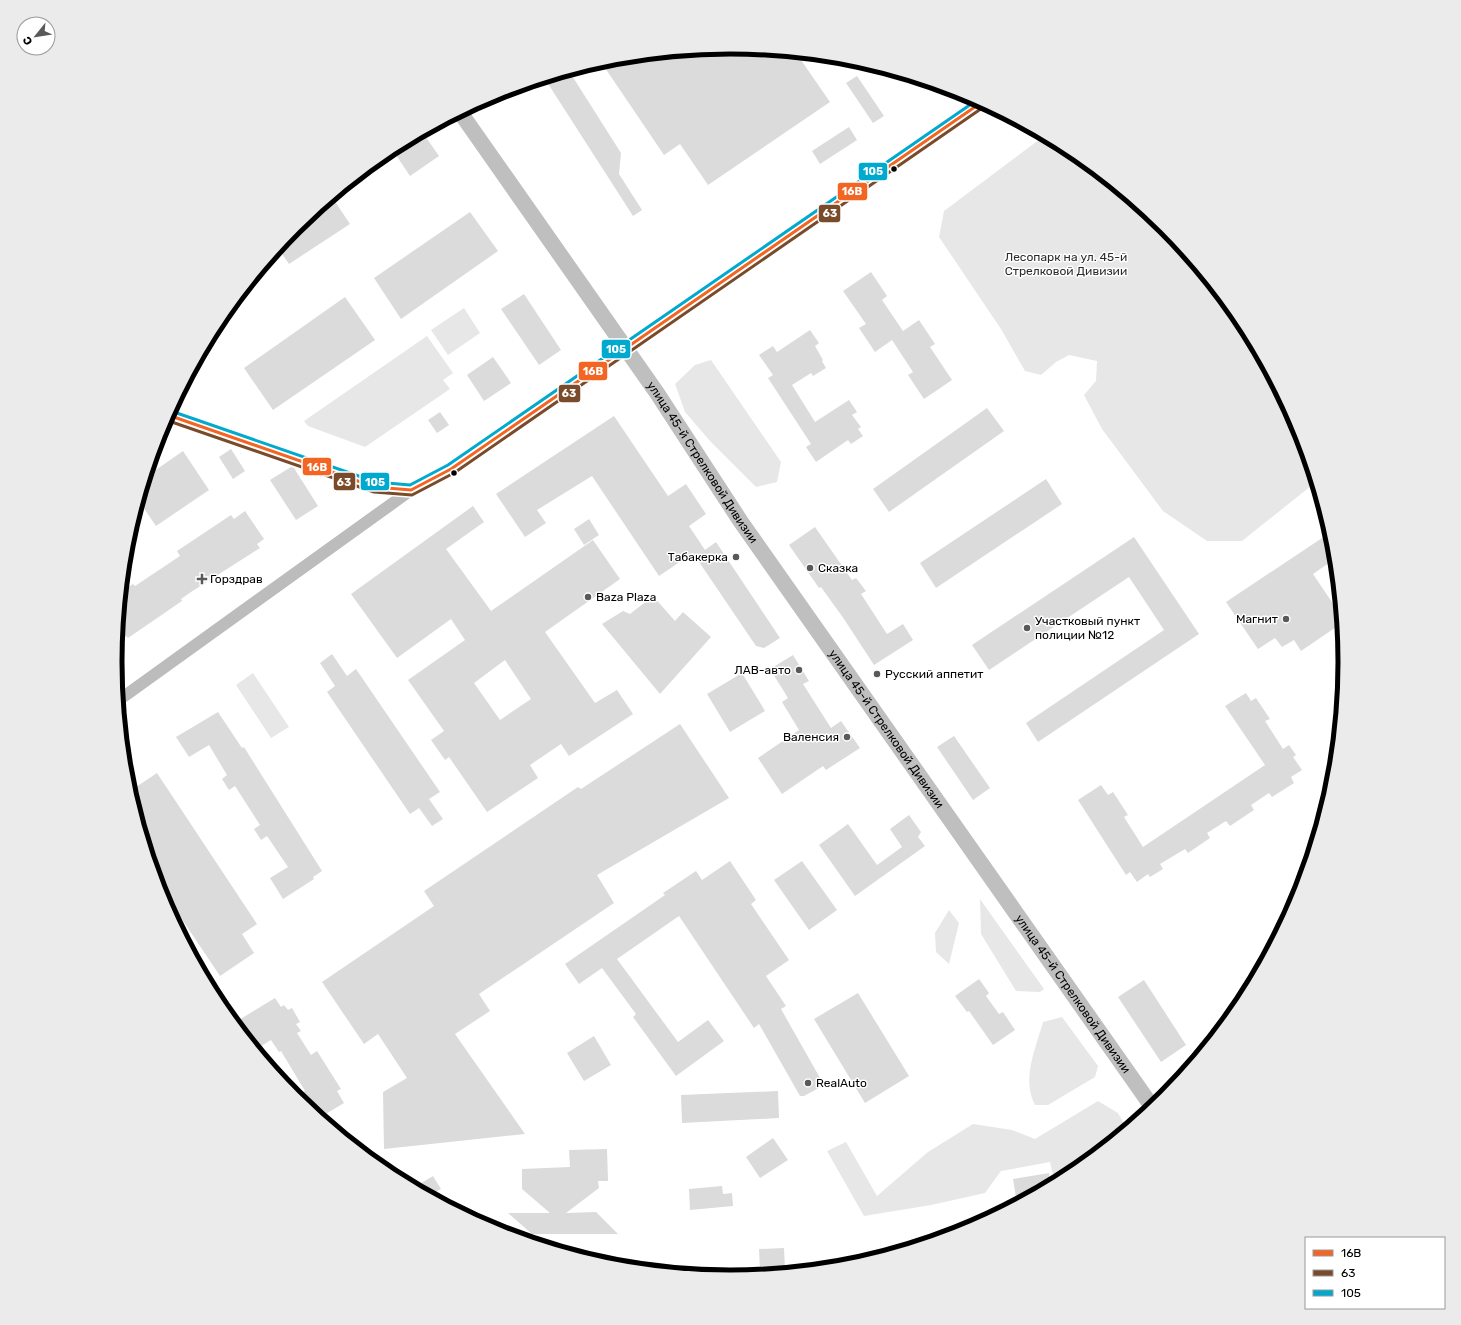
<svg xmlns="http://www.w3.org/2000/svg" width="1461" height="1325" font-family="Rubik,sans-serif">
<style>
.green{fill:#e7e7e7}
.building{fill:#dbdbdb;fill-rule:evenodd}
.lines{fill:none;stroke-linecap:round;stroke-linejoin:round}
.minor{stroke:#bcbcbc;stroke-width:12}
.tertiary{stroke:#bcbcbc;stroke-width:14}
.secondary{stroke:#bfbfbf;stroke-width:16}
.bus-1-casing{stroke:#fff;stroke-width:6}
.bus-2-casing{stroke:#fff;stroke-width:6}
.bus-3-casing{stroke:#fff;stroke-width:6}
.bus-1{stroke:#f26522;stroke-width:3}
.bus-2{stroke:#7a4b2a;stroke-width:3}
.bus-3{stroke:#00a9ce;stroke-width:3}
.bus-dot{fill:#000;stroke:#fff;stroke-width:1.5}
.poi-dot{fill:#595959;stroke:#fff;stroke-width:1.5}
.labels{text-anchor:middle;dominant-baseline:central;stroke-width:3;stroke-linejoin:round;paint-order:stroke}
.park-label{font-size:12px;fill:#2b2b2b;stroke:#fff}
.street-label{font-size:12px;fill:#000;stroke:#fff}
.poi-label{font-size:12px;fill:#000;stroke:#fff;text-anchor:start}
.rim{fill:none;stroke:#000;stroke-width:5}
.line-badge{stroke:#fff;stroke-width:1.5}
.badge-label{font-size:11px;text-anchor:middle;font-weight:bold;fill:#fff}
</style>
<rect width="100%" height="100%" fill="#fff"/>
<path class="green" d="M1044 136 1073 151 1166 227 1242 321 1299 427 1316 482 1242 541H1207L1163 511 1102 429 1084 395 1096 381 1097 361 1069 355 1056 362 1041 375 1025 371 1001 329 939 237 944 211Z
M464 308 480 333 448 355 431 330Z
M427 336 453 373 443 380 450 389 365 447 308 426 304 421Z
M711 360 781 462 777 482 756 487 710 441 685 412 675 384 695 365Z
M253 673 289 727 271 738 236 685Z
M980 899 1044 989 1040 992 1016 991 981 934Z
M949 910 959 923 949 964 936 952 935 933Z
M1062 1017 1098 1066 1095 1077 1048 1105H1035C1021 1079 1036 1048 1043 1022Z
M1098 1101 1118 1113 1127 1129 1072 1174 1055 1183 1050 1162 1001 1171 985 1193 931 1205 864 1216 827 1151 846 1142 877 1196 928 1152 973 1124 1012 1130 1035 1139Z"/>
<path class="building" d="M731 47 808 55 801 60 830 102 708 185 680 144 664 155 601 62 611 59Z
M569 71 621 153 619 174 642 210 633 216 545 79Z
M857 76 884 116 873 123 846 83Z
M849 127 857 140 820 164 812 151Z
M423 133 439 156 410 176 392 149Z
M332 197 350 224 289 264 278 248 295 227Z
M470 212 498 251 401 319 374 278Z
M871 272 887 296 882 300 903 331 919 320 935 344 930 347 952 380 924 399 908 375 913 372 892 340 875 352 859 328 866 324 843 291Z
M524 294 561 350 539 365 501 309Z
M345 297 375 340 273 410 244 368Z
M810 330 819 343 815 346 823 360 822 361 826 368 813 376 811 373 792 385 815 422 849 400 857 412 852 415 861 427 858 429 863 436 851 444 848 440 816 462 806 447 811 444 768 378 773 375 759 355 773 346 777 352Z
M493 357 511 383 484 401 467 375Z
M987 408 1004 431 889 512 873 489Z
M440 412 449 425 437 433 428 420Z
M614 416 668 496 686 484 706 514 689 526 705 550 716 542 780 638 764 648 756 646 693 553 659 576 592 476 537 510 546 523 525 537 496 494Z
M231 449 245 471 233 479 219 457Z
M183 451 209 490 156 526 139 501 147 476Z
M291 467 294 468 318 506 296 520 270 480Z
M1046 479 1062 504 936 588 920 563Z
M473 506 484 522 446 549 491 611 593 540 620 579 545 632 595 703 617 690 633 714 569 756 561 744 530 765 538 778 487 812 449 757 445 760 431 740 444 731 408 680 465 640 451 619 397 658 351 594ZM505 660 531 699 500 720 474 683Z
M245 511 264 539 257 544 260 548 191 592 181 599 182 601 128 638 126 636 117 642 122 591 133 584 135 586 180 556 177 551 231 515 234 519Z
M589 519 599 535 584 545 574 529Z
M815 527 852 580 856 578 866 591 861 594 887 634 903 624 913 640 874 665 844 619 821 587 819 588 789 545Z
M1331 532 1336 558 1313 574 1342 617V623L1301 651 1294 640 1282 647 1275 638 1258 649 1226 602Z
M1134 537 1199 634 1038 742 1026 723 1164 630 1129 577 989 670 972 645Z
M653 596 675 621 683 612 711 637 660 694 602 624 623 611 630 614Z
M332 654 347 676 356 669 440 792 429 799 443 819 432 826 419 808 410 814 327 692 335 686 320 663Z
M793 655 809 681 803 684 831 728 841 721 860 748 826 770 823 766 782 794 758 758 799 730 782 702 788 698 770 669Z
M742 673 765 711 730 732 707 694Z
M1246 693 1251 701 1256 698 1270 719 1265 721 1283 749 1289 745 1296 755 1293 757 1302 770 1291 777 1294 783 1272 797 1269 793 1251 805 1254 810 1230 826 1226 821 1207 833 1210 838 1188 853 1185 849 1160 864 1163 869 1150 877 1148 874 1137 882 1130 872 1126 875 1078 800 1101 785 1108 795 1113 792 1128 815 1124 817 1143 847 1265 765 1225 706Z
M218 712 242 748 244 747 322 871 313 877 314 879 283 899 270 878 288 867 267 836 261 840 254 829 260 825 235 786 229 790 222 779 227 775 209 745 189 757 176 737Z
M680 724 729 798 597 875 614 903 479 994 490 1011 455 1034 525 1134 384 1149 383 1092 407 1078 378 1034 364 1044 322 982 434 906 424 891 578 787 581 789Z
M954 736 990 788 973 800 937 747Z
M157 773 257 924 242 934 254 953 220 976 157 882 130 791Z
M909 815 921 832 918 837 925 846 855 896 819 845 848 824 877 865 902 847 890 829Z
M730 861 756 900 751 904 789 960 766 976 786 1006 781 1009 824 1085 804 1096H800L759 1024 754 1028 679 916 617 959 678 1042 708 1020 724 1041 676 1076 633 1017 636 1014 602 968 579 984 565 964 665 895 663 893 696 871 702 880Z
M802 861 837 910 809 930 774 880Z
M979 979 989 993 986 996 999 1014 1003 1012 1015 1030 993 1045 969 1011 967 1012 955 996Z
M1144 980 1186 1045 1161 1062 1118 997Z
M858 993 909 1076 865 1103 814 1019Z
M275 998 281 1007 284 1005 288 1010 292 1008 300 1022 296 1024 301 1031 297 1033 311 1055 317 1051 341 1089 337 1091 344 1103 319 1118 295 1097 305 1091 281 1051 279 1052 271 1040 256 1049 234 1023Z
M594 1036 611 1065 584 1081 567 1053Z
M778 1091 779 1118 682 1123 681 1095Z
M773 1138 788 1160 760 1178 746 1157Z
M607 1149 608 1181H598L599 1188 566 1213 596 1212 618 1234H532L508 1213H550L522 1189V1169L570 1167 569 1150Z
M1049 1173 1050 1186 1017 1204 1013 1179Z
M433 1176 441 1189 437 1191 444 1204 413 1188Z
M722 1186 723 1194 732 1193 733 1206 690 1210 689 1189Z
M784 1248 785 1270H760L759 1249Z"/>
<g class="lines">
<path class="minor" d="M119 700 411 490"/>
<path class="tertiary" d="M168 415 375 487 411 490 451 469 982 102"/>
<path class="secondary" id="s1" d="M460 112 657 393 741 522 1153 1108"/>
<g class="bus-1-casing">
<path id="bus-1" d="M168 415 375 487 411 490 451 469 982 102"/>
</g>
<g class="bus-2-casing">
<path id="bus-2" d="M166 420 374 492 412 495 454 473 985 106"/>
</g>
<g class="bus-3-casing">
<path id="bus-3" d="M171 411 376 482 410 485 448 465 977 100"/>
</g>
<use href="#bus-1" class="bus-1"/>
<use href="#bus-2" class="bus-2"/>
<use href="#bus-3" class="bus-3"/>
</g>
<g class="bus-dot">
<circle cx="894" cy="169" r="3.5"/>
<circle cx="454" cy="473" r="3.5"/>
</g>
<g class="poi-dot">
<circle cx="736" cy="557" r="4"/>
<circle cx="810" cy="568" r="4"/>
<path d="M200 573h4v4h4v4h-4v4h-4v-4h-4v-4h4z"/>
<circle cx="588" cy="597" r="4"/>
<circle cx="1286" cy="619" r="4"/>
<circle cx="1027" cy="628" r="4"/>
<circle cx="799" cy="670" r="4"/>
<circle cx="877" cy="674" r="4"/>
<circle cx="847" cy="737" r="4"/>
<circle cx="808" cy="1083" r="4"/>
</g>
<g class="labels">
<g class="park-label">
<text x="1066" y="257">Лесопарк на ул. 45-й<tspan x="1066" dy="14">Стрелковой Дивизии</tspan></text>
</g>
<g class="street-label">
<text stroke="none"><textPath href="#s1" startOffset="426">улица 45-й Стрелковой Дивизии</textPath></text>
<text stroke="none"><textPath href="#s1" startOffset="750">улица 45-й Стрелковой Дивизии</textPath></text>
<text stroke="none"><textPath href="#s1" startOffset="1074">улица 45-й Стрелковой Дивизии</textPath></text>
</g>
<g class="poi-label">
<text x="728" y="557" text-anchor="end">Табакерка</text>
<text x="818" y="568">Сказка</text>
<text x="210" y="579">Горздрав</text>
<text x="596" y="597">Baza Plaza</text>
<text x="1278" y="619" text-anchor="end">Магнит</text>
<text x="1035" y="621">Участковый пункт<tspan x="1035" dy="14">полиции №12</tspan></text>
<text x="791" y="670" text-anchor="end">ЛАВ-авто</text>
<text x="885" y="674">Русский аппетит</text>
<text x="839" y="737" text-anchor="end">Валенсия</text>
<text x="816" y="1083">RealAuto</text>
</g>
</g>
<path d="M0 0H1461V1325H0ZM122 662a608 608 0 1 1 1216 0a608 608 0 1 1-1216 0Z" fill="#ebebeb" fill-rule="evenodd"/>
<path class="rim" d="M122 662a608 608 0 1 1 1216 0a608 608 0 1 1-1216 0Z"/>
<g class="line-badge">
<rect x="858" y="162" width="30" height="19" rx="4" fill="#00a9ce"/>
<rect x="837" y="182" width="31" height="19" rx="4" fill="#f26522"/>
<rect x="818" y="204" width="23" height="19" rx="4" fill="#7a4b2a"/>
<rect x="601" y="339" width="30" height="20" rx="4" fill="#00a9ce"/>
<rect x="578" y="361" width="30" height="20" rx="4" fill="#f26522"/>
<rect x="558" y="384" width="23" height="19" rx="4" fill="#7a4b2a"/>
<rect x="302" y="457" width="30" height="19" rx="4" fill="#f26522"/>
<rect x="333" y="472" width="23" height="19" rx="4" fill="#7a4b2a"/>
<rect x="360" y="472" width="30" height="19" rx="4" fill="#00a9ce"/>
</g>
<g class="badge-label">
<text x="873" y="175">105</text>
<text x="852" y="195">16В</text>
<text x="830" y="217">63</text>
<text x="616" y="353">105</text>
<text x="593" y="375">16В</text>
<text x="569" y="397">63</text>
<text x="317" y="471">16В</text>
<text x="344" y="486">63</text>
<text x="375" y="486">105</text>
</g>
<rect x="1305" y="1237" width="140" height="72" fill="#ffffff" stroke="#999999"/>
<rect x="1313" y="1250" width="20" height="6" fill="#f26522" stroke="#999999"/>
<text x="1341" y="1257" font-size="12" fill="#000000">16В</text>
<rect x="1313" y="1270" width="20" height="6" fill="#7a4b2a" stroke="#999999"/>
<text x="1341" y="1277" font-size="12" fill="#000000">63</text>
<rect x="1313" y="1290" width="20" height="6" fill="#00a9ce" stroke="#999999"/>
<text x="1341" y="1297" font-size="12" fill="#000000">105</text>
<g transform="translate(36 36) rotate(240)"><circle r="19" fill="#ffffff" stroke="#999999"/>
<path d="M0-3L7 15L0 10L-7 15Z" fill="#595959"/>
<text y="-6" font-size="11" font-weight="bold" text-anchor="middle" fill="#000000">С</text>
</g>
</svg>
